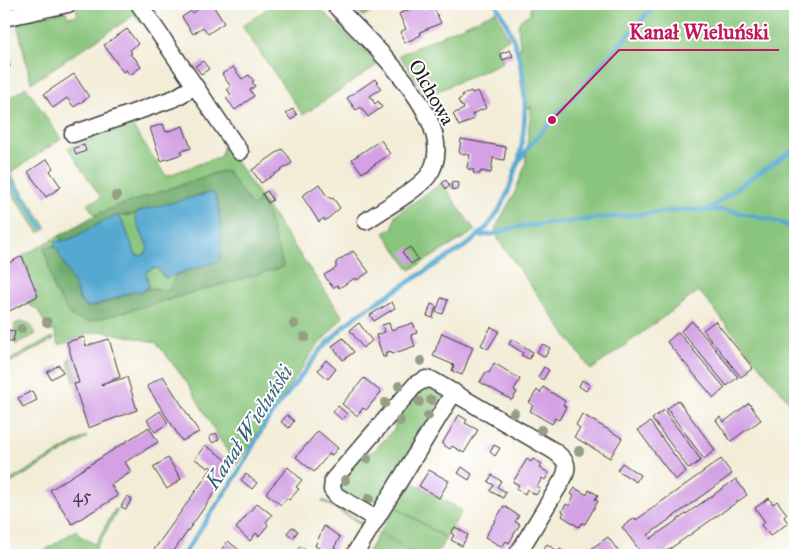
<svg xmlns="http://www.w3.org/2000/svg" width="799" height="559" font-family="'IM FELL Great Primer',serif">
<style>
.green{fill:#89c57b;stroke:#52704c}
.forest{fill:#6eaa6b;stroke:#456344}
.water{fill:#55a9d1;stroke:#386276}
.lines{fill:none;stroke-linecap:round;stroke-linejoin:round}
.stream{stroke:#55a9d1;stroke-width:4.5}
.building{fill:#d3a1e4}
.street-casing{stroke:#3c3b38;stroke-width:19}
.street{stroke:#fff;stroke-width:16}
.tree{fill:#959f86}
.labels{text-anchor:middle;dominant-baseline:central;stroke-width:4;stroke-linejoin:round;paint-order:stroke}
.number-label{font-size:18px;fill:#4a3d4e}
.street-label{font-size:20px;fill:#1c1c1c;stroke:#fff}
.water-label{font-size:21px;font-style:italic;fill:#386276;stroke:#fff}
.leader{fill:none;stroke:#c2185b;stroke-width:2}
.callout-dot{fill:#c2185b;stroke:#fff;stroke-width:2}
.callout-label{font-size:21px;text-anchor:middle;font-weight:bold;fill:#c2185b;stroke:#fff;stroke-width:4;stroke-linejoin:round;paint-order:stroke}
</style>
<rect width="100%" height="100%" fill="#fff"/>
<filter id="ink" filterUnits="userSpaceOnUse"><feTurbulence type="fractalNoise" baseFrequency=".02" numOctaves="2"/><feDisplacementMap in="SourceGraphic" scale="10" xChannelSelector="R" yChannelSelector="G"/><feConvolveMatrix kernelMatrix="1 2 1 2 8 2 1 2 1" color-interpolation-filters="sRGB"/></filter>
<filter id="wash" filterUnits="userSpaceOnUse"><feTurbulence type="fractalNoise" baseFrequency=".0096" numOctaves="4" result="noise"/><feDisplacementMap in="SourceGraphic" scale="20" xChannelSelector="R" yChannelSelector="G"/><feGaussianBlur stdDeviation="1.12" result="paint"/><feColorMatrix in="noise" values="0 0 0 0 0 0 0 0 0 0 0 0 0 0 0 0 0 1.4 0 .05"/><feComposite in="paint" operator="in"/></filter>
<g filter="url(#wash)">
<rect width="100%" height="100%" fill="#f3edd8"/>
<path class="green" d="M97 4H132L143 21 140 23 134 15 31 83 17 22 66 11 68 17 78 15 76 8Z
M274 4H315L371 57 377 65 303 115 242 26Z
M350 4H391L363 16Z
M540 4H795V409L699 291 591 370 499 241 495 229 515 192 525 166 531 106 529 108 524 106 518 58 520 46 518 25 522 18 530 14V8Z
M496 11 509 39 496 45 503 62 427 96 399 55Z
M26 87 61 139 10 173 47 228 39 233 4 181V102Z
M129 121 166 176 221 156 224 144 343 317 314 350 236 465 216 433 188 384 156 342 101 331 85 334 84 337 59 345 54 330 50 332 37 309 25 303 37 296 22 256 59 236 62 241 54 242 55 246 44 248 168 301 262 199 252 206 228 172 221 171 95 215 87 204 101 198 68 148 87 141 93 134Z
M442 183 475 231 410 270 384 233 393 227 395 215Z
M135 215 137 223 148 248 145 254 140 256 136 255 122 220 119 216Z
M157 268 163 277 176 275 169 290 147 289 149 286 146 272 153 268Z
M20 322C29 321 32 326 36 334L16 345 13 342 15 324Z
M53 337 54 339 4 366V363Z
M70 357 78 381 74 382 68 363Z
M426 384 444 394 379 503 372 500 367 507 341 491 340 484 342 480 364 453 374 451 395 428 394 418Z
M86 436 87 438 4 487V484Z
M410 481 462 511 446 538 395 506Z
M323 500 364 523 352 545 362 525 322 501Z
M395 507 446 538 436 555H417L380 532Z
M115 509 118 510 92 555H38L76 530 80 536 95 544Z
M379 533 414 555H366Z"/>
<path class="forest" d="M221 171 228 172 252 206 262 199 284 267 89 322 71 317 54 290 44 247 55 246 65 262 81 303C84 305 84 307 88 307 97 308 126 294 136 291L141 293 147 289 169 290 176 275 220 259C221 244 222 203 213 192L140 211C131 217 122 214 113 217 95 223 81 237 62 241L59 236 95 215 112 208Z"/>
<path class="water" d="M213 192C222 204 221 245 220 260L165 278 158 268H153L146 272 149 286 142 292 135 291 90 307 83 305 54 242 71 239 110 218 119 216 122 220 136 255 140 256 145 254 148 248 137 223 135 215 140 211Z"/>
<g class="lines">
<path class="stream" d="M496 4C526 54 531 102 519 159
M4 171 43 228
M708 210 742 184 795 149
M479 236 494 234 516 227 681 210H727L771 220 795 228
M183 555 235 478 267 421 320 351 346 324 363 311 470 243 488 226 498 212 508 192 518 162 530 145 656 4"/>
</g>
<g id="blocks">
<path class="building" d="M194 4H212L224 23 208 34 203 27 193 34 182 17 191 11 192 13 198 9Z
M421 4 424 10 433 6 441 23 420 32 421 35 405 43 400 32 406 29 399 14Z
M127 29 138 44 130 50 132 53 130 54 133 58 134 57 141 67 130 75 126 70 123 72 104 45Z
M6 47 10 67 4 68V48Z
M510 50 513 56 503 60 500 54Z
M203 61 209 69 201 74 195 66Z
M233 67 242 79 249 75 254 81 252 82 255 86 250 90 254 96 235 110 226 98 231 95 227 89 231 87 222 74Z
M74 74 89 97 74 107 67 98 53 108 44 94Z
M375 79 381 89 370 96 375 104 378 101 382 107 368 117 361 107 356 110 347 98Z
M471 91 472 93 478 91 486 108 472 114 474 119 459 126 453 114 464 109 463 106H461L458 100 463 97 462 95Z
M293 109 297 115 291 120 286 113Z
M163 124 166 132 183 126 191 148 181 151 182 154 161 161 150 128Z
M461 139 506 147 504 160 493 158 491 173 481 171 480 174 473 173 474 170 468 169 467 167 470 155 459 153Z
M381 140 390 154 362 173 352 159Z
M84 145 86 151 76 155 74 148Z
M282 149 289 157 292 163 261 183 252 170Z
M47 159 53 168 50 171 61 187 46 197 28 172Z
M446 180 450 186 446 189 442 183Z
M452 182 459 183 458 190 451 189Z
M319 184 326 195 331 199 333 198 340 208 325 221 324 218 319 222 302 196Z
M267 191 273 200 268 203 262 194Z
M410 247 418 259 411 264 402 252Z
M353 251 369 272 357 280 355 278 339 288 337 285 333 288 324 275 336 268V262Z
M22 256 38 296 4 314V266Z
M441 298 448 300 443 314 436 312Z
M392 302 395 308 374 321 370 315Z
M431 304 436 306 433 318 427 316Z
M692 321 738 377 727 386 681 331Z
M715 321 753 368 741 377 703 330Z
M359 323 372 341 363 348 350 330Z
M389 323 391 330 413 323 417 333 411 335 415 346 392 354 391 351 385 353 386 357H383L376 335 385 332 382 325Z
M491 327 499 331 488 349 481 345Z
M4 330 15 331 13 342 4 340Z
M678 332 725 388 714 398 667 342Z
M442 333 473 347 462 375 452 371 454 365 433 356Z
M84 337 86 346 109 339 120 377 101 384V385L127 377 137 410 88 428 74 384 79 383 67 342Z
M343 338 354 352 343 360 332 346Z
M512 339 533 352 529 359 521 355 523 353 509 344Z
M543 344 550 348 545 357 537 352Z
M326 360 336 369 328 379 318 370Z
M494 363 520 379 514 390 517 392 512 400 480 382 486 372 489 373Z
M59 365 63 372 51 379 47 372Z
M544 367 549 370 543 380 538 377Z
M163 376 199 432 182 441 147 386Z
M364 378 381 392 366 410 363 408 357 416 342 404Z
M582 380 590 385 586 391 579 386Z
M543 387 565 401 563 405 566 407 559 420 555 418 552 424 530 411 533 405 529 403 537 390 540 393Z
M32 391 37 400 23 407 18 398Z
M678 400 715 450 704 459 667 409Z
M749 403 761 420 731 441 716 420 720 417 724 422Z
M338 406 347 414 342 420 333 412Z
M664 410 701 460 689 469 652 419Z
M160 411 168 423 155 432 147 420Z
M582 414 622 438 610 458 574 437 580 428 576 425Z
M287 415 294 421 289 428 281 422Z
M459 415 467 420 465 423 478 430 464 453 452 446 450 449 442 444Z
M650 422 686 471 675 480 638 430Z
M149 427 158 442 125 462 131 472 111 485 118 496 72 524 50 490Z
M318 431 338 448 332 455 329 454 314 472 296 457Z
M216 433 219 439 213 443 209 437Z
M205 445 234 465 171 555H154L151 554 212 468 210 466 208 468 195 459Z
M494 445 500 448 495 456 490 452Z
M168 458 181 479 167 489 153 467Z
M527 459 531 462 533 459 542 464 540 468 549 473 545 480 542 478 537 487 540 488 536 495 527 489 525 494 516 489 519 485 513 482Z
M721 459 732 474 648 535 650 539 736 479 747 495 661 555H643L622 527 635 518 636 520Z
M622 463 640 475 636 482 617 470Z
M288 467 302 480 296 487 299 489 289 500 287 498 281 505 266 493Z
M462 467 472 474 469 480 458 473Z
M429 470 449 481 439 498 419 486Z
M246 474 257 483 252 489 241 480Z
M492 475 501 481 497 487 506 492 503 498 490 491 494 485 488 482Z
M575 488 587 495 589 490 598 495 595 499 598 501 585 524 582 523 579 527 562 516 564 512 562 511 566 504 569 506 574 496 571 494Z
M127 496 132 499 126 509 121 507Z
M769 498 773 504 777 501 787 514 784 517 788 523 770 536 761 525 765 522 755 508Z
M257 503 272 515 266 522 268 525 259 536 256 533 250 541 236 528Z
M504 506 519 516 515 522 520 524 509 543 506 541 502 547 485 537Z
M324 526 340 537 334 548 336 549 332 555 315 546Z
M292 527 298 531 293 538 287 533Z
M455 527 468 535 462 546 451 540 454 535 451 533Z
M608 537 621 555H582Z
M228 541 245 555H217Z
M547 544 556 550 553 555 540 554Z
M300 546 311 553 310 555 296 554Z
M560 549 565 552 564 555H556Z"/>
</g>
</g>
<g filter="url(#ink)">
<use href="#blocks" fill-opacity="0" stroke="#3c3b38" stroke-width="1"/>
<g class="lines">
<g class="street-casing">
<path id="street" d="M139 4 240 152
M334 4C365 39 466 124 428 176 417 190 382 210 366 221
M4 18 68 4
M73 134 175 98 195 86
M376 519 337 496 332 490 333 480 416 384 426 379 432 380 554 451C566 460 570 465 563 479L517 555
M354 555 454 392"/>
</g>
<use href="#street" class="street"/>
</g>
<g class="tree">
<circle cx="116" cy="196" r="5"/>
<circle cx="47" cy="322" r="5"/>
<circle cx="294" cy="324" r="5"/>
<circle cx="21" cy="329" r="5"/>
<circle cx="305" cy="337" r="5"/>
<circle cx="421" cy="361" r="5"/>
<circle cx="399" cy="386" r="5"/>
<circle cx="431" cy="400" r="5"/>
<circle cx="419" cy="402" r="5"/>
<circle cx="385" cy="403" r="5"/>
<circle cx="514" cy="413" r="5"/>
<circle cx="428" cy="416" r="5"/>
<circle cx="400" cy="421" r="5"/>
<circle cx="541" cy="430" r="5"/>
<circle cx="579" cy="451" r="5"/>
<circle cx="367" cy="459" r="5"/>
<circle cx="345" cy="480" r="5"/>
<circle cx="369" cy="498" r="5"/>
</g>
</g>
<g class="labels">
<g class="number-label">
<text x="82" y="496">45</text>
</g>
<g class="street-label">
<text transform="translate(432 92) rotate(60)">Olchowa</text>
</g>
<g class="water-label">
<text transform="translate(249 427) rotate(-57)">Kanał Wieluński</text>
</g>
</g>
<path class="leader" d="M552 120L619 50H779"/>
<circle class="callout-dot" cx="552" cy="120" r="5"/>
<g class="callout-label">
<text x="699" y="39">Kanał Wieluński</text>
</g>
<rect width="799" height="559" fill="none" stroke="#fff" stroke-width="20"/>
</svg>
